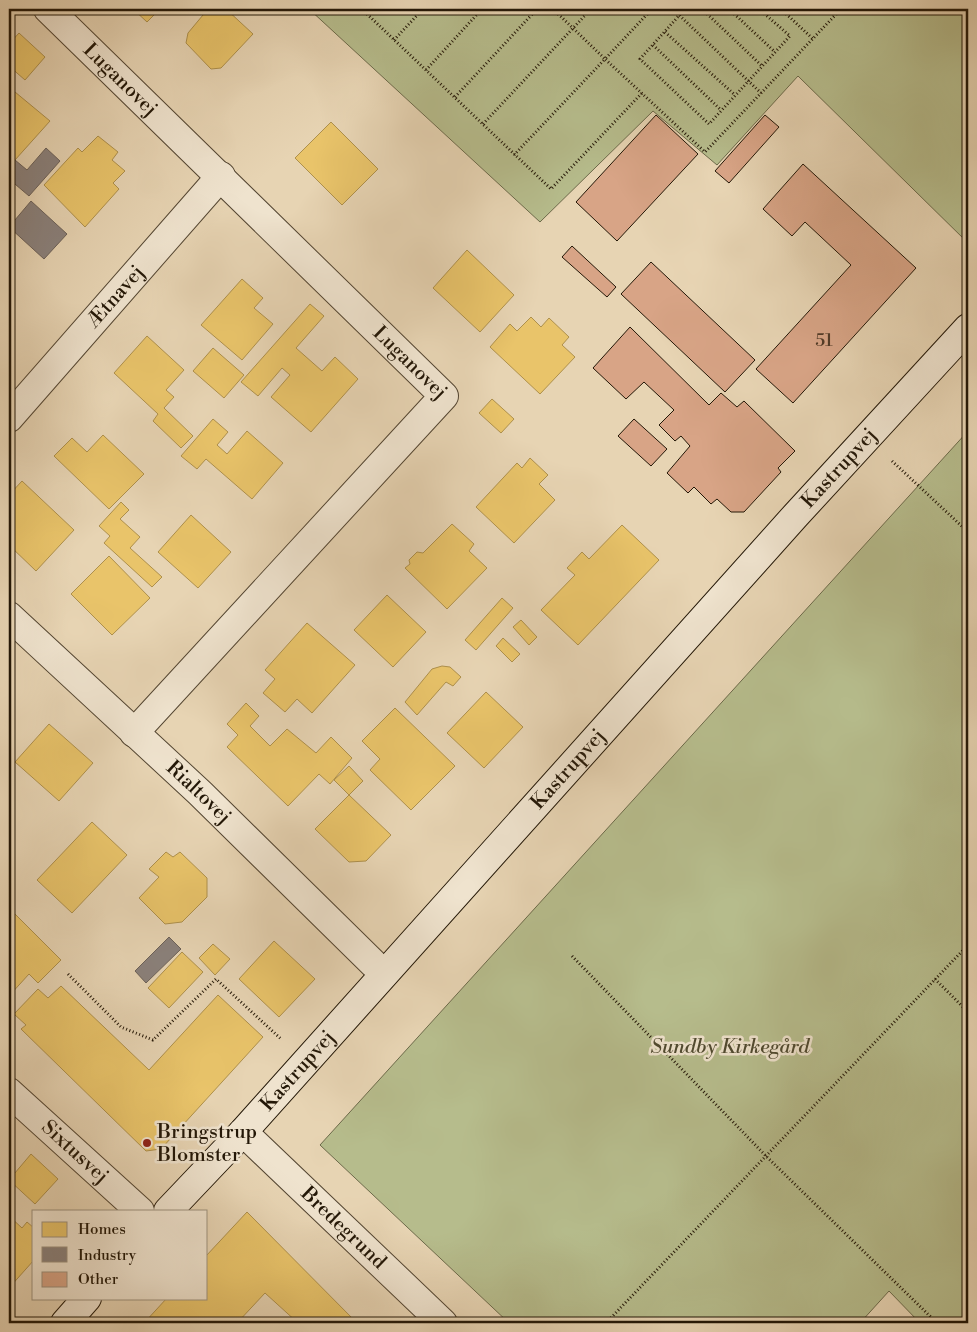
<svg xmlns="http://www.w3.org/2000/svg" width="977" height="1332" font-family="'Libre Bodoni',serif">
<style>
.green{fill:#b6bc8c;stroke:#6c6a4a}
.homes{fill:#e9c46a;stroke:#ae904c}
.industry{fill:#8a817c;stroke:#6b6159}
.building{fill:#d8a486;stroke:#231707}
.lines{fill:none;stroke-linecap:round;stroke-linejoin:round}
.street-casing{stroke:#544632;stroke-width:30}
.secondary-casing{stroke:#231707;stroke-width:30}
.path{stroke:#231707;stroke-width:3;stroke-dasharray:1 2.5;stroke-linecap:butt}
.street{stroke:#efe3ce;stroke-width:28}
.secondary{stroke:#efe3ce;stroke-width:28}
.poi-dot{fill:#8f2418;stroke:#efe3ce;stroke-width:2}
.labels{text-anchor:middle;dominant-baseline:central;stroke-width:5;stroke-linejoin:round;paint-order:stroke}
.number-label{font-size:18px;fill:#503a27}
.street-label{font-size:20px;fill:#231707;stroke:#efe3ce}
.park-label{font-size:20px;font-style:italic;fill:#4f492f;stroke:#efe3ce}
.poi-label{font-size:20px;fill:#231707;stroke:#efe3ce;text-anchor:start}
</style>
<rect width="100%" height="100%" fill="#e7d4b3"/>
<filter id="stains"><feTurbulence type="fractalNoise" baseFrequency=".004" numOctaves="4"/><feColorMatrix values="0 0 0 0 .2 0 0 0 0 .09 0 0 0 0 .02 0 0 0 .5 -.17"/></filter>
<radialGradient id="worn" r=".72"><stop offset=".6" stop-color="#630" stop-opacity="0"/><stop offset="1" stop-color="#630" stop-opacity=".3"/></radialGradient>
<path class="green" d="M309 9H968V243L798 76 717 165 653 111 540 222Z
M968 431V1323H920L889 1291 860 1323H509L320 1145Z"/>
<path class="homes" d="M133 9H160L147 22Z
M208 9H226L253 34 221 68 211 69 186 43 188 33Z
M19 33 45 57 25 80 9 66V44Z
M9 87 50 121 15 160 9 155Z
M331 122 378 169 342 205 295 158Z
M98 136 118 152 112 160 125 171 113 183 119 189 85 227 44 185 78 148 82 152Z
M467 250 514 295 480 332 433 288Z
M242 279 263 298 254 308 273 324 242 360 201 325Z
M310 304 324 316 296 348 322 371 335 357 358 379 311 432 271 397 290 375 282 368 258 396 241 382Z
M531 317 541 327 549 318 569 337 562 345 575 357 540 394 490 347 510 324 517 331Z
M147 336 184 370 166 390 174 397 164 408 193 436 181 448 153 421 158 414 114 373Z
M213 348 244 375 224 398 193 371Z
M492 399 514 419 501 433 479 413Z
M213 419 228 432 217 445 227 454 247 431 283 463 252 499 206 459 197 469 181 456Z
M103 435 144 474 109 509 54 456 72 438 87 452Z
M530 458 548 475 539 484 555 500 514 543 476 507 517 463 522 468Z
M22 481 74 530 36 571 9 545V495Z
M121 502 129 510 120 519 140 537 130 548 162 577 152 587 104 543 110 536 99 526Z
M191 515 231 552 198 588 158 552Z
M452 524 474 544 469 551 487 568 447 609 405 568 410 564 409 560 417 552 423 553Z
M622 525 659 560 578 645 541 610 575 575 567 568 582 552 589 559Z
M109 556 150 598 112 635 71 594Z
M387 595 426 632 393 667 354 630Z
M502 598 513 608 476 650 465 640Z
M521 620 537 637 529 645 513 627Z
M307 623 355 665 312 713 297 699 285 712 263 693 275 679 265 670Z
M503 638 520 654 512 662 496 646Z
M442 666 450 667 461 677 453 686 446 682 417 715 405 702 432 669Z
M486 692 523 727 484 768 447 733Z
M246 703 259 716 250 726 270 746 287 729 316 753 331 737 352 758 330 784 319 774 288 806 227 747 238 735 227 724Z
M395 708 455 766 411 810 370 770 380 759 362 741Z
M49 724 93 763 59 801 15 762Z
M349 766 363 781 349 795 334 780Z
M349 795 391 835 366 861 349 862 315 829Z
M92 822 127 855 72 913 37 880Z
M166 852 173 857 180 852 207 878V897L182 922 165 924 139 898 159 877 149 869Z
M9 908 61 960 38 983 29 974 9 996Z
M274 941 315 979 279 1017 239 979Z
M213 944 230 959 215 975 199 958Z
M182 952 203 972 169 1008 148 988Z
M61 986 149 1070 218 995 263 1037 161 1149 146 1151 21 1029 26 1025 14 1014 38 989 48 998Z
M31 1154 58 1179 35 1204 9 1180Z
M247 1212 357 1323H298L265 1293 237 1323H144L167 1298H206V1256Z
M9 1216 22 1228 27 1222 34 1228V1260L9 1288Z"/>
<path class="industry" d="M46 148 60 161 29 196 9 179V168L15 160 27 170Z
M31 201 67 234 44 259 9 227Z
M169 937 181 949 146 983 135 971Z"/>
<path class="building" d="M656 115 698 154 617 241 576 202Z
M765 115 779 127 729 183 715 171Z
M803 164 916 268 793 403 756 369 851 265 805 222 792 236 763 209Z
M572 246 616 287 607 297 562 257Z
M651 262 755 360 725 392 621 294Z
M630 327 709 405 721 393 737 407 744 401 795 451 778 468 781 472 744 512H731L717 499 711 504 694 487 688 493 667 473 690 446 681 436 675 441 659 425 674 410 644 382 626 399 593 368Z
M634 419 667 449 651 466 618 436Z"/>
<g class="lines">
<g class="street-casing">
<g id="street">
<path id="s1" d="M48 9 444 396 134 733"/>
<path id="s2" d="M9 418 221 176"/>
<path id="s3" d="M9 616 200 793 384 974"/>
<path id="s4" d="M9 1092 140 1211"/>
<path id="s5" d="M243 1132 443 1323"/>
</g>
</g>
<g class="secondary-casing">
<g id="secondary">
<path id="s6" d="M168 1211 243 1132 796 515 968 328"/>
<path d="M65 1323 87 1298"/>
</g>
</g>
<path class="path" d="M372 9 367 14 551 189 642 93
M553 9 605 59 652 9
M667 9 679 15 761 93
M685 9 640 59 709 124 790 36 759 9
M702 9 762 66
M729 9 775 52
M781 9 813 39
M810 9H811
M665 32 735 95
M394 40 423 9
M653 45 721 110
M426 70 482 9
M455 97 537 9
M483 124 591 9
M514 155 605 59 705 152 841 9
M892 461 968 532
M572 956 767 1157 937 1323
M68 974 121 1027 153 1040 216 979 281 1039
M935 979 968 1012
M606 1323 968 945"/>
<use href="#street" class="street"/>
<use href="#secondary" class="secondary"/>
</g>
<circle class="poi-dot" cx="147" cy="1143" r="5"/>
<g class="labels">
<g class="number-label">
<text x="824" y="340">51</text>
</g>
<g class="street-label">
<text stroke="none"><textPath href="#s1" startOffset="101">Luganovej</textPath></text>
<text stroke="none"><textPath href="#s2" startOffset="161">Ætnavej</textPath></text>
<text stroke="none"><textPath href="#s1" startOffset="506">Luganovej</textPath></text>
<text stroke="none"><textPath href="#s6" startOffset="1001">Kastrupvej</textPath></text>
<text stroke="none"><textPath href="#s6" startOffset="596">Kastrupvej</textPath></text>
<text stroke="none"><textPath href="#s3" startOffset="259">Rialtovej</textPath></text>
<text stroke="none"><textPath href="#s6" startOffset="191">Kastrupvej</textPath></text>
<text stroke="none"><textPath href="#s4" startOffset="89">Sixtusvej</textPath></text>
<text stroke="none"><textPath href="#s5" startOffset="139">Bredegrund</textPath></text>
</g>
<g class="park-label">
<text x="730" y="1047">Sundby Kirkegård</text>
</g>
<g class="poi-label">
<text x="157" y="1132">Bringstrup<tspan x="157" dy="23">Blomster</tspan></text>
</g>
</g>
<rect width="977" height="1332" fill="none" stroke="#e7d4b3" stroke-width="30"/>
<rect x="10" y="10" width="957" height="1312" fill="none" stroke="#231707" stroke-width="2.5"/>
<rect x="15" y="15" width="947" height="1302" fill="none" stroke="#231707"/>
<rect x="32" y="1210" width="175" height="90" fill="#efe3ce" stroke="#9d917e"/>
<rect x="42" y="1222" width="25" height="15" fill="#e9c46a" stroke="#9d917e"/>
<text x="78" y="1234" font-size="15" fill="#231707">Homes</text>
<rect x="42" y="1247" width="25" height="15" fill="#8a817c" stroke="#9d917e"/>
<text x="78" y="1260" font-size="15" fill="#231707">Industry</text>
<rect x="42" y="1272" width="25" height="15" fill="#d8a486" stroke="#9d917e"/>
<text x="78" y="1284" font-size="15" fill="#231707">Other</text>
<rect width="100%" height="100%" filter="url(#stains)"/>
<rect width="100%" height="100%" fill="url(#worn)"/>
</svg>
